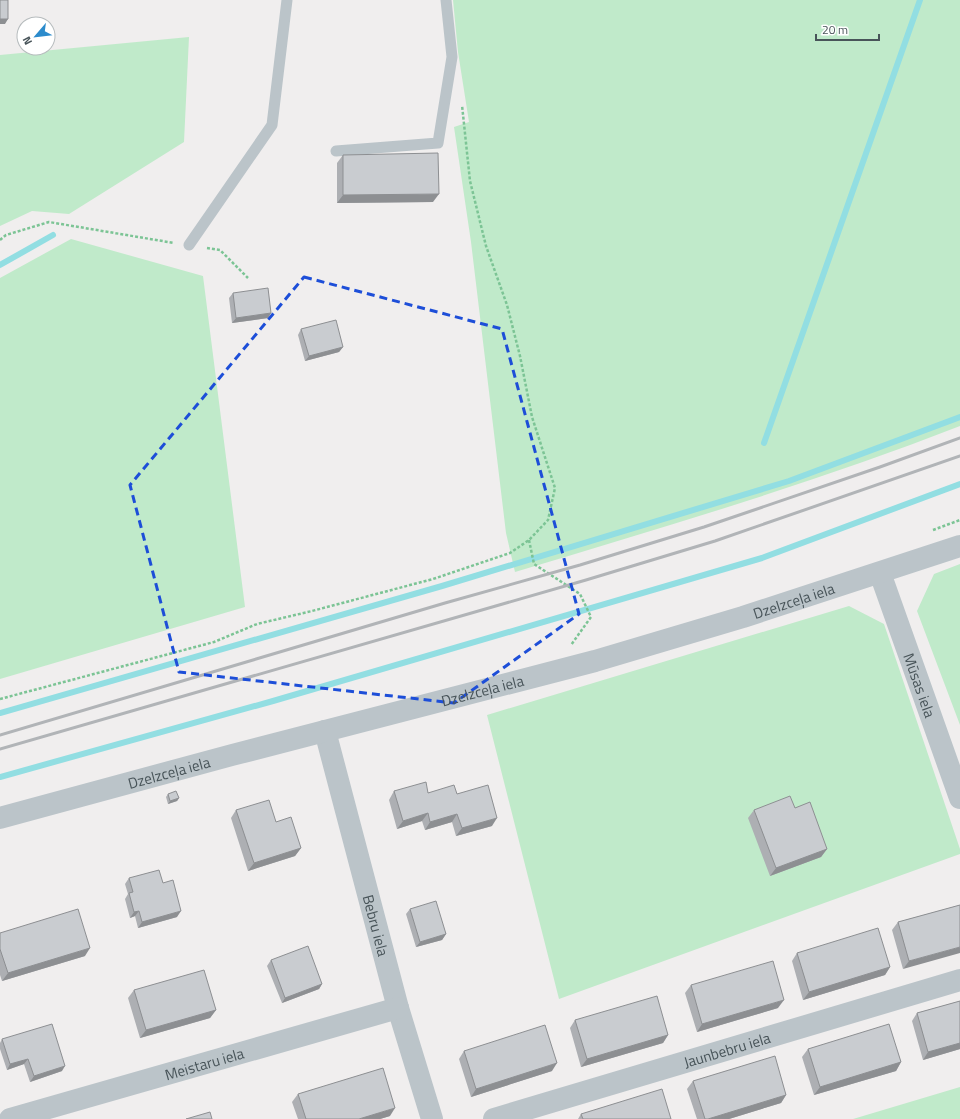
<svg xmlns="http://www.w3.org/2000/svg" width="960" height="1119" font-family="'Titillium Web',sans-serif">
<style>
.green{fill:#c0eaca}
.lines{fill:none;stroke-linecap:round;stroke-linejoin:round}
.stream{stroke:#92dee2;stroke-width:6}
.path{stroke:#7cc495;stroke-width:2.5;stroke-dasharray:3 2;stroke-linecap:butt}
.service{stroke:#bbc4c9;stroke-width:11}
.minor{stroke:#bbc4c9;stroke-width:22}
.rail{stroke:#b1b4b7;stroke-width:3}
.wall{fill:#adafb3}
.shaded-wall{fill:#8d8f92}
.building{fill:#c9ccd0;stroke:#8d8f92}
.marked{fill:none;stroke:#1d4ed8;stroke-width:3;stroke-dasharray:8 5;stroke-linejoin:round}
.labels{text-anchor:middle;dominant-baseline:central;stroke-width:3.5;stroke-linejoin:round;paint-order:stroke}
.street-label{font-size:15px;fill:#485459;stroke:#fff}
</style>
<rect width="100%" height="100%" fill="#f0eeee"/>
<path class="green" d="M453 0H960V426C814 483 665 527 515 572L506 533 471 242 454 127 469 122 458 52Z
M189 37 184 142 69 214 32 211 0 226V55Z
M71 239 203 276 245 607 0 679V278Z
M960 564V725L917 611 934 574Z
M849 606 884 624 960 849V854L559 999 487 715Z
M960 1087V1119H853Z"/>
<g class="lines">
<path class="stream" d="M0 265 53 235
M764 443 920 0
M0 713 442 586 789 481 960 417
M0 777 273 701 762 558 960 484"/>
<path class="path" d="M0 240 6 235 49 222 174 243
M207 248 220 250 248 278
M933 530 960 520
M529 540 534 564 580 594 591 617 571 645
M0 699 214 642 257 624 312 611 433 579 510 553 529 540 548 520 555 488 532 417 520 356 507 305 486 246 470 181 462 105"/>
<path class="service" d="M336 151 438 143 452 57 446 0
M189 245 272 125 287 0"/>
<g class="minor">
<path id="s1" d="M880 573 960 798"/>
<path id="s2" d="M325 731 398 1008 432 1119"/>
<path id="s3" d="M0 818 232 755 595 661 743 617 960 546"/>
<path id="s4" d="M10 1119 398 1008"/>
<path id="s5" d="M494 1119 960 980"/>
</g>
<path class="rail" d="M0 735 445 603 580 565 704 527 880 467 960 438
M0 749 586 580 715 541 960 456"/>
</g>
<path class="wall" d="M343 155 433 202 337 203V163Z
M233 293 271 313 268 318 232 323 229 298Z
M301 329 343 347 339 352 305 361 298 335Z
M394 791 457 794 492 826 456 836 452 822 425 830 422 821 397 829 389 800Z
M168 794 179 798 177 801 168 804 166 797Z
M236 810 276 822 301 848 295 856 248 871 231 818Z
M754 810 827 849 821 857 770 876 748 818Z
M129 878 163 883 177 917 138 928 135 916 130 918 125 899 128 894 125 884Z
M960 905 903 969 892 930 898 922Z
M410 909 446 934 442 940 416 947 406 914Z
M0 933 85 956 2 981 0 975Z
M797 953 890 967 885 975 803 1000 792 961Z
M271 960 322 984 319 989 282 1003 267 966Z
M691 985 778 1008 697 1032 685 993Z
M134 990 216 1010 210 1018 140 1038 128 998Z
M960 1001V1049L923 1060 912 1021 917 1013Z
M575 1020 668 1035 663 1043 581 1067 570 1028Z
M2 1039 62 1071 30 1082 24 1064 7 1070 0 1049V1043Z
M808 1049 901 1062 896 1071 814 1095 802 1057Z
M464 1051 552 1071 471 1097 459 1059Z
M693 1081 786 1095 781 1103 729 1119H697L687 1089Z
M298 1094 390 1116 380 1119H298L292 1102Z
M581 1114 671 1119H578Z"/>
<path class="shaded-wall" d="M0 19H8L5 24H0Z
M439 194 433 202 337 203 343 195Z
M271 313 268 318 232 323 236 318Z
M343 347 339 352 305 361 309 356Z
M179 798 177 801 168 804 170 801Z
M428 813 422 821 397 829 403 821Z
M457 814 452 822 425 830 430 822Z
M497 818 492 826 456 836 462 828Z
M301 848 295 856 248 871 254 863Z
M827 849 821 857 770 876 776 868Z
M139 911 135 916 130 918 134 912Z
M181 911 177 917 138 928 142 922Z
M446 934 442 940 416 947 420 942Z
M960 947V953L903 969 909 961Z
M90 948 85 956 2 981 8 973Z
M890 967 885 975 803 1000 809 992Z
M322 984 319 989 282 1003 285 998Z
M784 1000 778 1008 697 1032 702 1024Z
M216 1010 210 1018 140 1038 146 1030Z
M668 1035 663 1043 581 1067 587 1059Z
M960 1043V1049L923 1060 928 1052Z
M28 1059 24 1064 7 1070 10 1064Z
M901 1062 896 1071 814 1095 820 1087Z
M557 1063 552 1071 471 1097 476 1089Z
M65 1066 62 1071 30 1082 34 1076Z
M786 1095 781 1103 729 1119H708Z
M395 1108 390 1116 380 1119H359Z"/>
<path class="building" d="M0 0H8V19H0Z
M438 153 439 194 343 195V155Z
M268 288 271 313 236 318 233 293Z
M336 320 343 347 309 356 301 329Z
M426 782 428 793 454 785 457 794 488 785 497 818 462 828 457 814 430 822 428 813 403 821 394 791Z
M176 791 179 798 170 801 168 794Z
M790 796 795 808 810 802 827 849 776 868 754 810Z
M269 800 276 822 291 817 301 848 254 863 236 810Z
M159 870 163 883 173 880 181 911 142 922 139 911 134 912 129 893 133 892 129 878Z
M436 901 446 934 420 942 410 909Z
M960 905V947L909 961 898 922Z
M78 909 90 948 8 973 0 949V933Z
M878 928 890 967 809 992 797 953Z
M308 946 322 984 285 998 271 960Z
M773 961 784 1000 702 1024 691 985Z
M204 970 216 1010 146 1030 134 990Z
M657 996 668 1035 587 1059 575 1020Z
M960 1001V1043L928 1052 917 1013Z
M52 1024 65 1066 34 1076 28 1059 10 1064 2 1039Z
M889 1024 901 1062 820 1087 808 1049Z
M545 1025 557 1063 476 1089 464 1051Z
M775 1056 786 1095 708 1119H705L693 1081Z
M383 1068 395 1108 359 1119H306L298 1094Z
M662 1089 671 1119H583L581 1114Z
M210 1112 212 1119H186Z"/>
<path class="marked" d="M304 277 502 329 579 614 454 703 179 672 130 485Z"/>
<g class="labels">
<g class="street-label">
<text stroke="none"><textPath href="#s3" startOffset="823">Dzelzceļa iela</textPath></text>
<text stroke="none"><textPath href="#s1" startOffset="119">Mūsas iela</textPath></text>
<text stroke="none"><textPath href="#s3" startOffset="499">Dzelzceļa iela</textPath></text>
<text stroke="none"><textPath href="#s3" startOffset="175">Dzelzceļa iela</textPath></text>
<text stroke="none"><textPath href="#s2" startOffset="201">Bebru iela</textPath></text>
<text stroke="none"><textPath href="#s5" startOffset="243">Jaunbebru iela</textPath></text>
<text stroke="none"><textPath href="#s4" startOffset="202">Meistaru iela</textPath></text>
</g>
</g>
<g transform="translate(36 36) rotate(242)"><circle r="19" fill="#ffffff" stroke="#b6bbbd"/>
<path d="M0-3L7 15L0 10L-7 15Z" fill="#2c8bcc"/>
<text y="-6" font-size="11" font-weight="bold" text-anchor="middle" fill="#485459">N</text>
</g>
<path d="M816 34v6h63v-6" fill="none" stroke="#485459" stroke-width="2"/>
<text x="822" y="34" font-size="12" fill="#485459" stroke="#ffffff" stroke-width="3" paint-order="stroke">20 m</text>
</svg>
